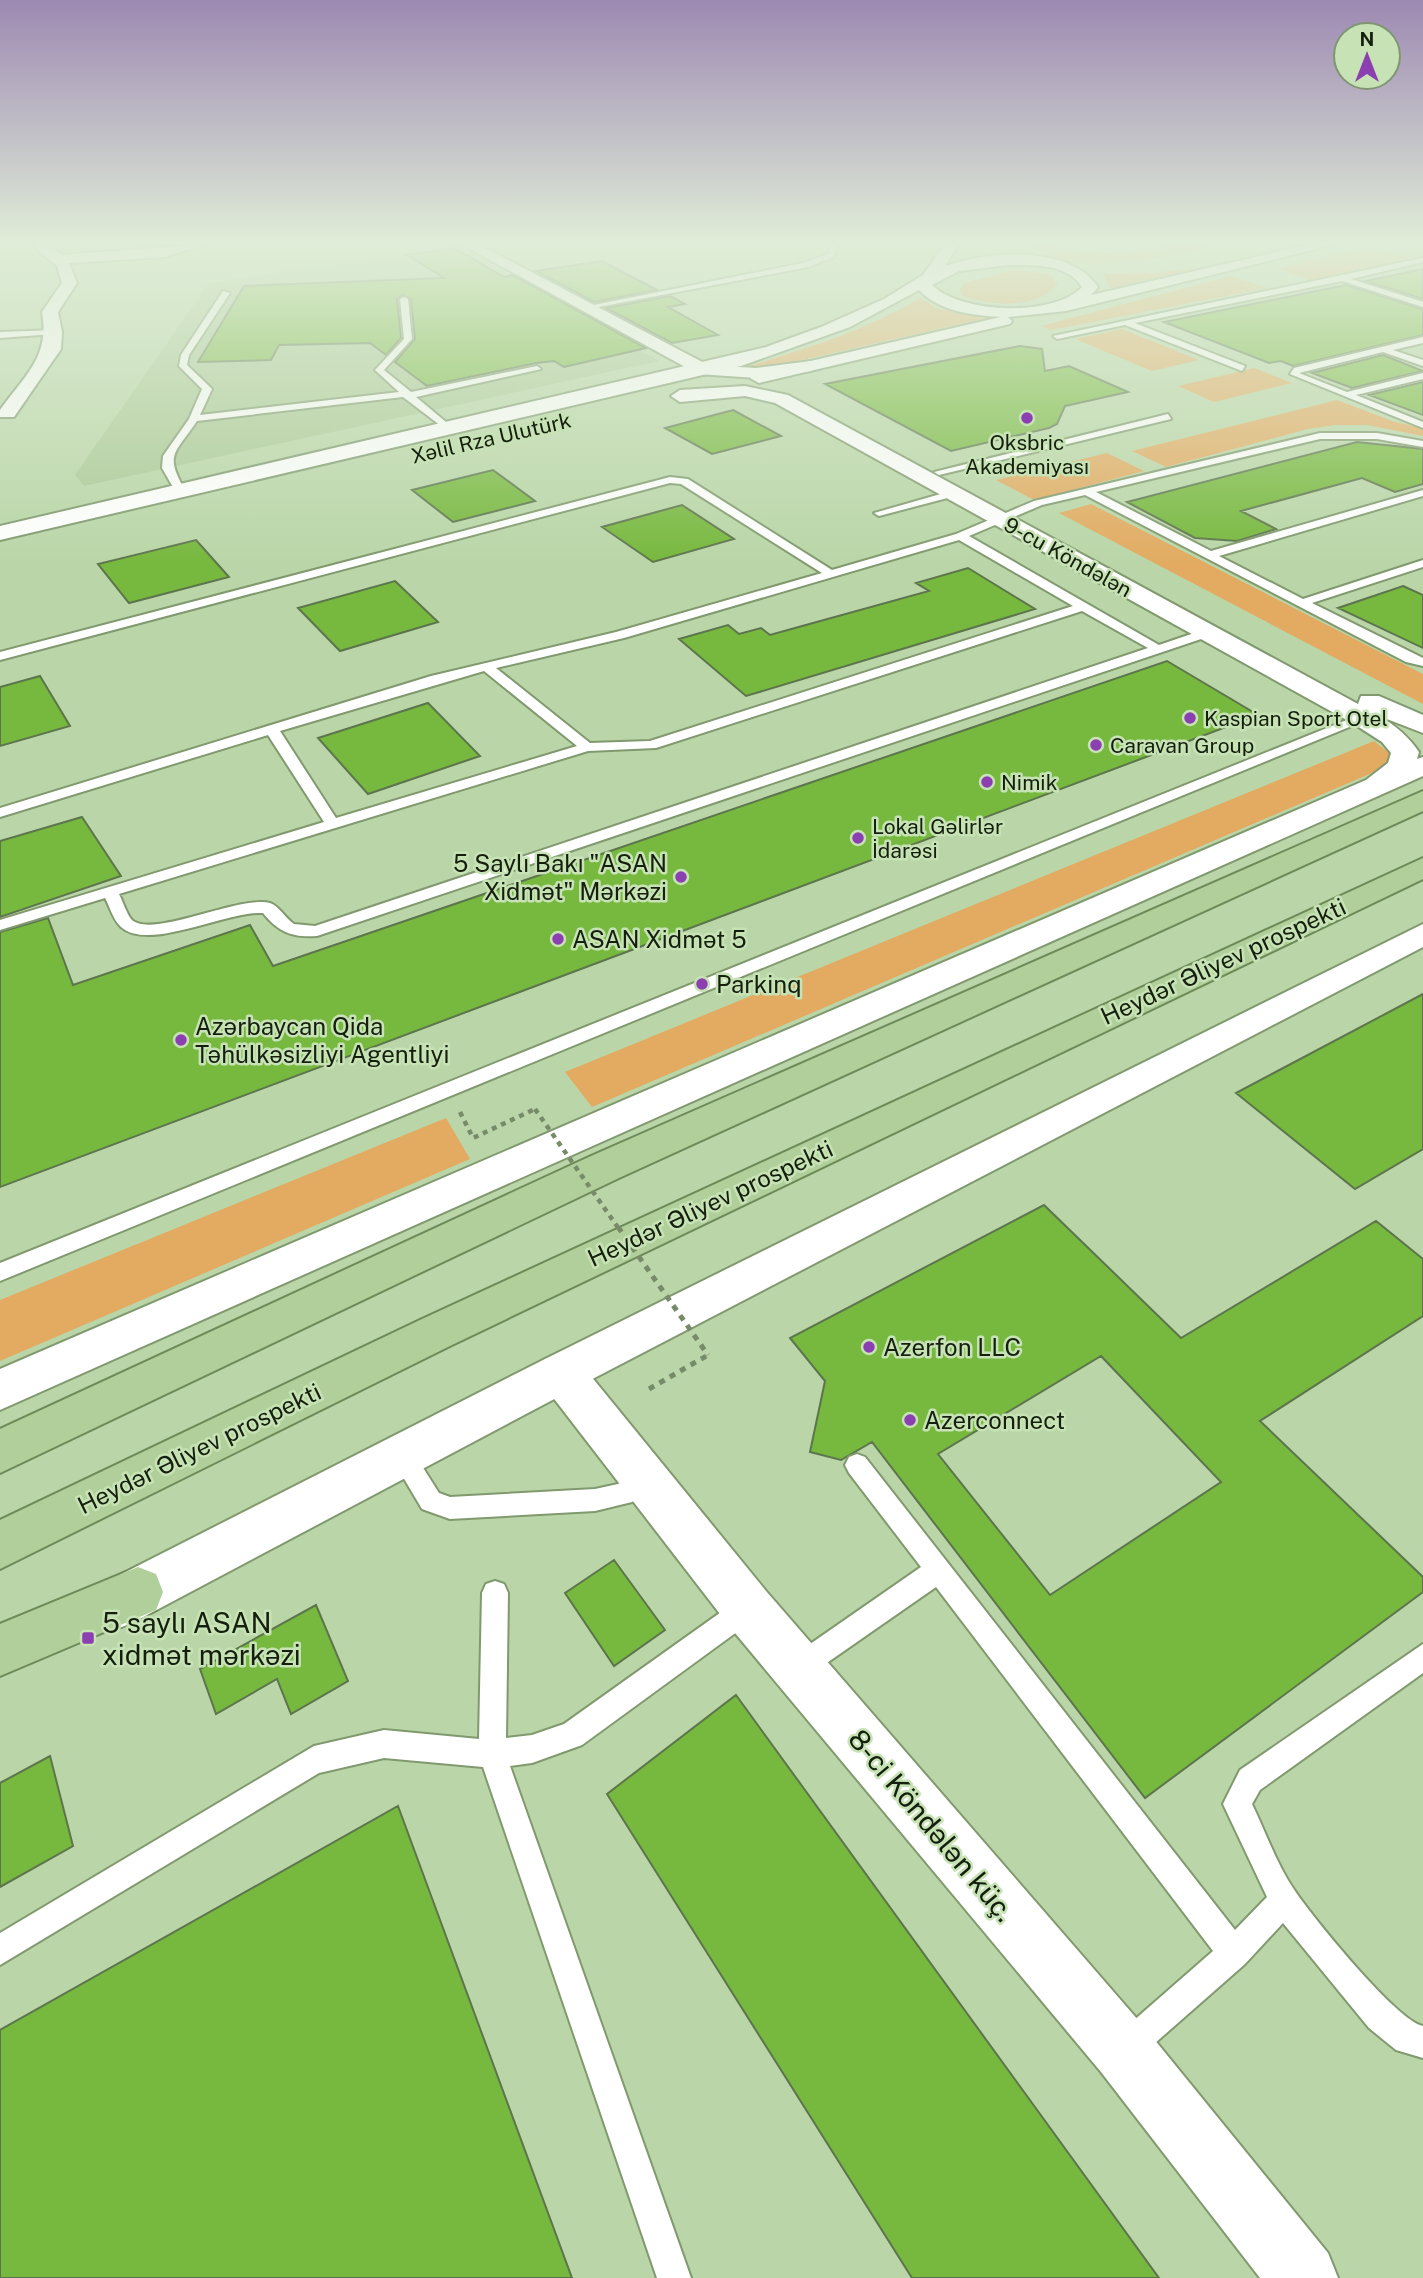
<svg xmlns="http://www.w3.org/2000/svg" width="1423" height="2278" font-family="'Public Sans',sans-serif">
<style>
.built{fill:#abc996}
.green{fill:#e2ab61}
.building{fill:#77b83e;stroke:#5d754c;stroke-width:2;fill-rule:evenodd}
.lines{fill:none;stroke-linecap:round;stroke-linejoin:round}
.service-casing{stroke:#80996e;stroke-width:4}
.minor-casing{stroke:#80996e;stroke-width:4}
.secondary-casing{stroke:#80996e;stroke-width:4}
.trunk-casing{stroke:#6d8a59;stroke-width:4}
.path-far1{stroke:#778b69;stroke-width:4.5;stroke-dasharray:5 5;stroke-linecap:butt}
.path{stroke:#778b69;stroke-width:5;stroke-dasharray:6 6;stroke-linecap:butt}
.service{fill:#fff;fill-rule:evenodd}
.minor{fill:#fff;fill-rule:evenodd}
.secondary{fill:#fff;fill-rule:evenodd}
.trunk{fill:#b0cf9a;fill-rule:evenodd}
.path-bridge-far1{stroke:#778b69;stroke-width:4.5;stroke-dasharray:5 5;stroke-linecap:butt}
.path-bridge{stroke:#778b69;stroke-width:5;stroke-dasharray:6 6;stroke-linecap:butt}
.poi-dot{fill:#8b3fb0;stroke:#c7e3b5;stroke-width:2.5}
.labels{text-anchor:middle;dominant-baseline:central;stroke-width:5;stroke-linejoin:round;paint-order:stroke}
.far-street-label{font-size:21px;fill:#151f0e;stroke:#c7e3b5}
.far-poi-label{font-size:21px;fill:#151f0e;stroke:#c7e3b5;text-anchor:start}
.poi-label{font-size:24px;fill:#151f0e;stroke:#c7e3b5;text-anchor:start}
.street-label{font-size:24px;fill:#151f0e;stroke:#c7e3b5}
.near-poi-label{font-size:28px;fill:#151f0e;stroke:#c7e3b5;text-anchor:start}
.near-street-label{font-size:28px;fill:#151f0e;stroke:#c7e3b5}
</style>
<rect width="100%" height="100%" fill="#bad6a8"/>
<path class="built" d="M456 245 659 361 84 486 75 475 209 283Z"/>
<path class="green" d="M1025 244H1051L1072 251 1121 255 1169 244H1222C1164 257 1079 280 1025 244Z
M1368 247 1414 259 1314 281 1278 269Z
M1206 267 1111 288 1103 274 1154 273Z
M1013 270 1049 274 1058 284C1036 310 992 306 963 296L960 290 965 283Z
M1231 276 1267 288 1051 330 1041 326Z
M920 298 938 309 991 317 758 370 739 369C803 350 863 332 920 298Z
M1122 329 1199 360 1152 371 1075 339Z
M1254 368 1292 383 1214 402 1178 386Z
M1337 400 1395 422 1423 428V436L1367 425H1335L1308 429 1166 467 1132 451Z
M1107 453 1144 471 1034 500 996 480Z
M1091 504 1423 674V704L1059 513Z
M1374 741 1393 756 1392 762 1379 770 592 1107 565 1072Z
M446 1118 470 1159 0 1361V1300Z"/>
<path class="building" d="M454 248 504 277 513 275 646 348 564 367 554 361 536 363 427 386 395 362 415 339 411 299 403 295 397 299 401 338 386 355 370 343 279 345 271 360 198 362 244 286 444 278 407 255Z
M602 261 657 290 594 302 536 271Z
M1423 269V299L1366 281Z
M1346 285 1423 309V335L1293 366 1281 361 1269 363 1164 322Z
M670 296 685 304 668 307 718 335 672 343 606 308Z
M1020 346 1042 349 1045 371 1069 366 1128 392 1065 406 1057 424 1049 428 951 451 825 384Z
M1383 355 1423 371 1352 388 1312 373Z
M1423 382V415L1369 395Z
M733 410 781 436 712 454 665 428Z
M1357 442 1423 449V484L1395 492 1362 478 1241 511 1276 529 1237 541 1195 538 1127 502Z
M493 470 535 501 453 522 412 490Z
M682 505 734 539 653 562 602 527Z
M196 540 229 577 129 603 98 564Z
M968 568 1035 609 746 696 679 639 728 625 739 634 761 628 770 635 795 628 929 591 916 583Z
M395 581 438 622 340 651 298 608Z
M1403 586 1423 595V648L1338 608Z
M1167 661 1258 715 0 1187V932L48 918 73 985 250 925 273 966Z
M40 676 70 726 0 746V687Z
M428 703 480 756 368 794 318 738Z
M82 817 121 876 0 917V841Z
M1423 994V1149L1355 1189 1236 1093Z
M1044 1205 1181 1338 1376 1221 1423 1259V1316L1260 1421 1423 1577V1592L1145 1798 872 1442 841 1460 810 1452 825 1381 790 1338ZM1101 1356 1221 1482 1050 1595 938 1454Z
M614 1560 665 1630 614 1666 565 1593Z
M316 1605 348 1681 291 1714 277 1679 216 1714 200 1669Z
M736 1695 1159 2278H912L607 1794Z
M50 1756 73 1846 0 1887V1783Z
M398 1806 572 2278H0V2030Z"/>
<g class="lines">
<g class="service-casing">
<path id="service" d="M831 244H838L834 257 808 267 588 309 584 307 803 263 828 254Z
M1423 258V262L1351 279 1423 302V307L1342 281 1135 323 1245 366 1242 371 1125 325 1057 339 1053 336Z
M223 291 230 293 189 355 187 365 212 389 200 415 399 392 375 370 404 339 400 299 404 297 408 299 412 339 384 370 411 392 537 366 541 369 416 397 452 427 449 432 403 397 197 421C174 455 164 454 186 492L181 495 177 494 162 468 163 456 189 419 202 389 179 366 181 355Z
M57 330 54 334 0 338V332Z
M1423 337V343L1393 350 1423 360V366L1383 352 1299 373 1347 392 1423 373V379L1356 395 1423 422V428L1290 374 1294 368Z
M1168 414 1171 419 939 475 934 472Z
M1320 433H1377L1423 441V447L1377 439H1320L1096 492 1211 551 1423 490V496L1219 556 1303 599 1423 560V567L1312 603 1423 658V666L1406 662 1085 495 1042 505 969 536 1159 645 1206 629 1210 630V636L317 936C293 938 278 932 263 913 226 911 149 952 121 927 113 920 110 907 105 898L0 930V920L324 822 268 735 0 817V808L431 676 616 632 822 573 681 484 670 483 0 660V652L670 477 688 479 832 570 956 534 1034 501ZM959 540 1073 606 650 741 590 743 496 668 624 638ZM1082 611 1148 648 315 926 294 924C286 919 279 906 270 903 238 895 150 940 131 919 126 912 123 902 119 894L588 751 656 748ZM484 671 577 746 336 818 280 731Z
M951 491 955 492V496L879 516 874 513Z
M1369 711 1381 714 0 1281V1263Z
M402 1444 410 1447 439 1493 450 1497 595 1489 618 1484 646 1469 654 1472 658 1480 654 1488 632 1502 595 1511 450 1519 422 1509 390 1455 394 1447Z
M857 1454 865 1457 1235 1930 1267 1897 1223 1804 1240 1770 1423 1644V1673L1260 1790 1252 1804C1266 1833 1277 1865 1295 1891 1313 1918 1397 2021 1423 2026V2058L1396 2050 1369 2028 1283 1923 1245 1964 1138 2058 1127 2063 1116 2058 1111 2047 1116 2036 1213 1951 936 1587 808 1676 799 1680 790 1676 786 1667 790 1658 921 1567 849 1473 845 1465 849 1457Z
M495 1581 504 1584 508 1593 506 1738 532 1735 564 1724 738 1600 747 1596 756 1600 760 1609 756 1618 582 1745 532 1763 510 1766 691 2278H657L483 1767 384 1758 319 1773 0 1965V1933L314 1746 384 1730 479 1739 482 1593 486 1584Z"/>
</g>
<g class="minor-casing">
<path id="minor" d="M31 244H48L62 255 204 244 165 257 69 263 77 283 58 312 62 332 61 349 14 417H0V410C25 375 50 357 42 312L62 283 57 266Z
M461 244H478L708 365 756 368 811 361 820 366 811 371 756 378 698 374Z
M561 1354 577 1359 766 1591 1145 2028 1328 2253 1338 2278H1260L1101 2072 730 1627 545 1387 539 1373 545 1359Z"/>
</g>
<g class="secondary-casing">
<path id="secondary" d="M945 244H959L945 266C989 251 1069 244 1098 287L1091 295 1312 244H1336L1066 311 1008 317 1012 321 1010 324 759 383 750 378 759 373 1001 317C972 315 940 312 919 290L850 327 741 366 0 540V526L766 347 821 327 884 299 923 275ZM1008 265C1033 265 1067 263 1082 287 1054 317 961 314 932 285L959 271Z
M745 386 788 395 1358 704 1361 696H1379L1423 715V733L1379 716C1396 726 1408 736 1419 752L1417 759 1423 757V776L0 1410V1369L1366 780 1388 763 1391 753 1382 742 1354 724 775 403 745 396 680 402 671 396 680 390Z
M1423 924V947L577 1387 132 1623 114 1630 96 1623 88 1605 96 1587 545 1359Z"/>
</g>
<g class="trunk-casing">
<path id="trunk" d="M1423 791V811L619 1178 0 1473V1429L591 1156Z
M1423 858V879L452 1345 0 1569V1520L422 1319Z
M138 1567 156 1574 163 1592 156 1610 0 1676V1624Z"/>
</g>
<path class="path-far1" d="M460 1112 473 1138 535 1109"/>
<path class="path" d="M649 1389 708 1355"/>
<use href="#service" class="service"/>
<use href="#minor" class="minor"/>
<use href="#secondary" class="secondary"/>
<use href="#trunk" class="trunk"/>
<path class="path-bridge-far1" d="M535 1109 619 1229"/>
<path class="path-bridge" d="M618 1227 708 1355"/>
</g>
<linearGradient id="sky" x2="0" y2="1"><stop stop-color="#9d89b2"/><stop offset="0.43" stop-color="#e0edd8"/><stop offset="1" stop-color="#e0edd8" stop-opacity="0"/></linearGradient>
<rect width="1423" height="563" fill="url(#sky)"/>
<g class="poi-dot">
<circle cx="1027" cy="418" r="7"/>
<circle cx="1190" cy="718" r="7"/>
<circle cx="1096" cy="745" r="7"/>
<circle cx="987" cy="782" r="7"/>
<circle cx="858" cy="838" r="7"/>
<circle cx="681" cy="877" r="7"/>
<circle cx="558" cy="939" r="7"/>
<circle cx="702" cy="984" r="7"/>
<circle cx="181" cy="1040" r="7"/>
<circle cx="869" cy="1347" r="7"/>
<circle cx="910" cy="1420" r="7"/>
<rect x="81" y="1631" width="14" height="14" rx="3.5"/>
</g>
<g class="labels">
<g class="far-street-label">
<text transform="translate(491 438) rotate(-13)">Xəlil Rza Ulutürk</text>
<text transform="translate(1068 557) rotate(29)">9-cu Köndələn</text>
</g>
<g class="far-poi-label">
<text x="1027" y="442" text-anchor="middle">Oksbric<tspan x="1027" dy="24">Akademiyası</tspan></text>
<text x="1204" y="718">Kaspian Sport Otel</text>
<text x="1110" y="745">Caravan Group</text>
<text x="1001" y="782">Nimik</text>
<text x="872" y="826">Lokal Gəlirlər<tspan x="872" dy="24">İdarəsi</tspan></text>
</g>
<g class="poi-label">
<text x="667" y="863" text-anchor="end">5 Saylı Bakı "ASAN<tspan x="667" dy="28">Xidmət" Mərkəzi</tspan></text>
<text x="572" y="939">ASAN Xidmət 5</text>
<text x="716" y="984">Parkinq</text>
<text x="195" y="1026">Azərbaycan Qida<tspan x="195" dy="28">Təhülkəsizliyi Agentliyi</tspan></text>
<text x="883" y="1347">Azerfon LLC</text>
<text x="924" y="1420">Azerconnect</text>
</g>
<g class="street-label">
<text transform="translate(1223 961) rotate(-25)">Heydər Əliyev prospekti</text>
<text transform="translate(710 1203) rotate(-25)">Heydər Əliyev prospekti</text>
<text transform="translate(199 1448) rotate(-26)">Heydər Əliyev prospekti</text>
</g>
<g class="near-poi-label">
<text x="102" y="1622">5 saylı ASAN<tspan x="102" dy="32">xidmət mərkəzi</tspan></text>
</g>
<g class="near-street-label">
<text transform="translate(932 1825) rotate(50)">8-ci Köndələn küç.</text>
</g>
</g>
<g transform="translate(1367 56)"><circle r="33" fill="#c7e3b5" stroke="#809572" stroke-width="2"/>
<path d="M0-5L12 26L0 18L-12 26Z" fill="#8b3fb0"/>
<text y="-10" font-size="19" font-weight="bold" text-anchor="middle" fill="#151f0e">N</text>
</g>
</svg>
